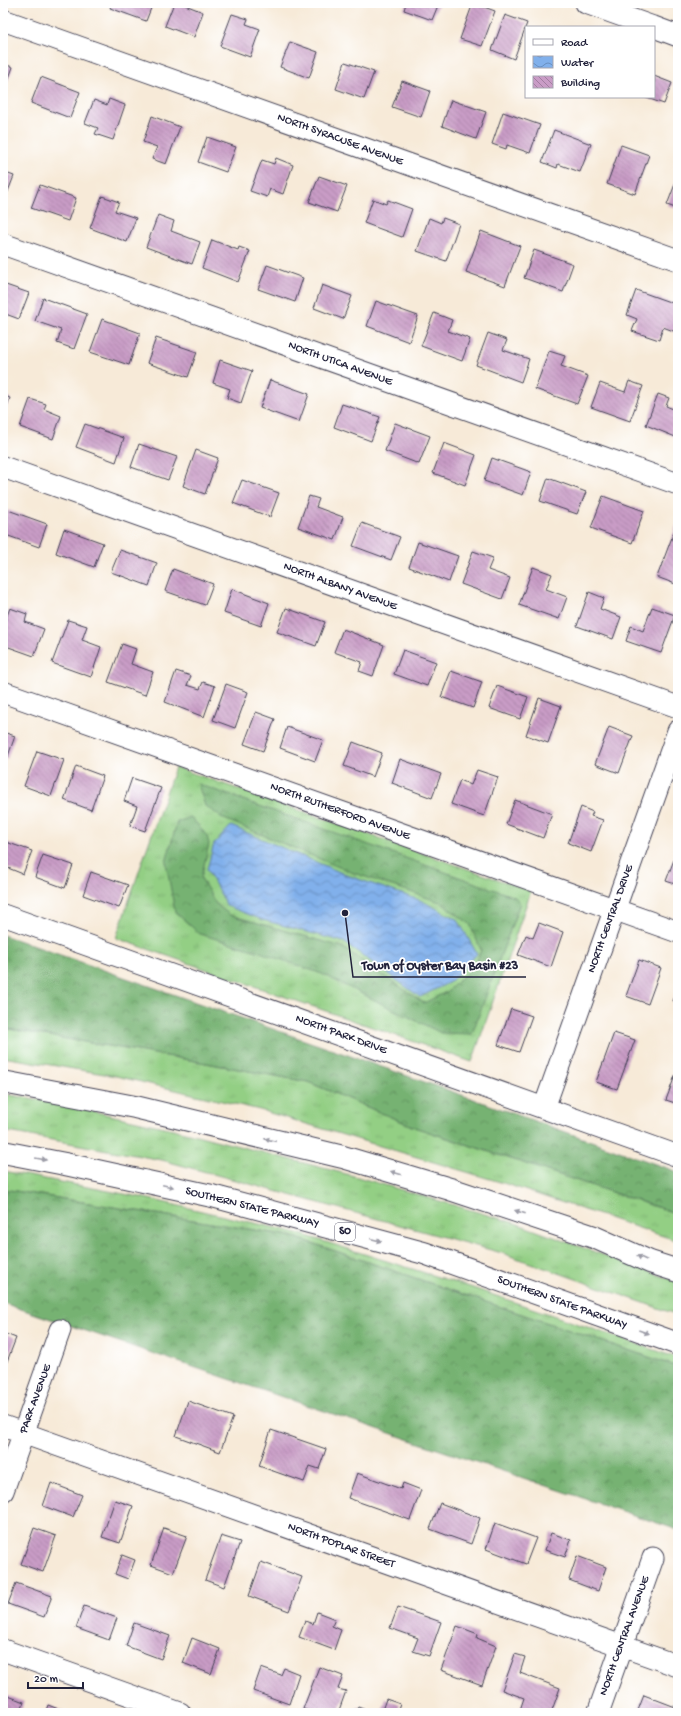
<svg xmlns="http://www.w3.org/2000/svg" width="681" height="1716" font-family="'Gochi Hand',sans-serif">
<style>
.grass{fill:url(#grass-tufts);stroke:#5a7860}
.forest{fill:url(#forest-crowns);stroke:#4c6a56}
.water{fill:url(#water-waves);stroke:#526993}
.building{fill:url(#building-back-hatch)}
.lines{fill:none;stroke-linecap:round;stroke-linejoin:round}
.street-casing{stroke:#424053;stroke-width:23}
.highway-casing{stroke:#424053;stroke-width:24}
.street{stroke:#fff;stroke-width:21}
.highway{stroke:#fff;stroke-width:22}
.oneway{fill:#9c9ca7}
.labels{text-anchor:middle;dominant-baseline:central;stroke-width:3.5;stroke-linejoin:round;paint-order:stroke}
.shield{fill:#fff;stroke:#646476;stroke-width:1}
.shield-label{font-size:11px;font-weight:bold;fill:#22223b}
.street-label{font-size:12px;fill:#22223b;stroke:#fff}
.leader{fill:none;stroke:#22223b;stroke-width:1.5}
.callout-dot{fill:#22223b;stroke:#fff;stroke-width:1.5}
.callout-label{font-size:13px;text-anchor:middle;font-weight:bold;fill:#22223b;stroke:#fff;stroke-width:3.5;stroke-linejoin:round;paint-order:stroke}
</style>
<defs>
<pattern id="grass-tufts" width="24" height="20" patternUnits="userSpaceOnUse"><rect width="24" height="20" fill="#93cf84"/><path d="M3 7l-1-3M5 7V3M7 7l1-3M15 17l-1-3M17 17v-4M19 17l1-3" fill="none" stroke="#7eb173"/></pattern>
<pattern id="forest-crowns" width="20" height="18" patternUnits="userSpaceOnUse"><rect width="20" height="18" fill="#76b272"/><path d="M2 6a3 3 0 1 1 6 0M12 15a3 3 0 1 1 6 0" fill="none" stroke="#60905f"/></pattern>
<pattern id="water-waves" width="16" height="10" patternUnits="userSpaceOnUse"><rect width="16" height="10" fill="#81b0eb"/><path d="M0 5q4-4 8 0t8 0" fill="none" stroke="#698fc0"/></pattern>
<pattern id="building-back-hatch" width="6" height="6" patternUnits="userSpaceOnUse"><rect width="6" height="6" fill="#c99cc6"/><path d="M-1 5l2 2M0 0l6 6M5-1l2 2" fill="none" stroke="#a37fa2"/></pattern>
</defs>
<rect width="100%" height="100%" fill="#fff"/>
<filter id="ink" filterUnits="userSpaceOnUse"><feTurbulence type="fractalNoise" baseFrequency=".025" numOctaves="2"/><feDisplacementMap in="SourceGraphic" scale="8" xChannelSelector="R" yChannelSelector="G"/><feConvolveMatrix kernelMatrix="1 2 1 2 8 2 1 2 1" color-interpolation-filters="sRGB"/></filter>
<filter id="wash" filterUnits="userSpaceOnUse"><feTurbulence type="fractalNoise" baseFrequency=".012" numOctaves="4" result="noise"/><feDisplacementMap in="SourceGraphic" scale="16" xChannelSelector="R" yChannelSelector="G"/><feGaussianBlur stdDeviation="0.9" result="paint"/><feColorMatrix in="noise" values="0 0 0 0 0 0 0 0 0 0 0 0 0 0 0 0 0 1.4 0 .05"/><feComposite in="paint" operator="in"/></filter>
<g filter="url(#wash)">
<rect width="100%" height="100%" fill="#f7ead8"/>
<path class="grass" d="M175 767 531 891 472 1062 116 938Z
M3 1028 190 1060 308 1082 417 1128 678 1214V1241L500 1182 260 1110 116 1076 3 1057Z
M3 1094 42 1100 173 1129 354 1176 515 1223 678 1282V1315L502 1253 162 1160 3 1131Z
M3 1171 140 1197 294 1232 470 1287 678 1358V1367L291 1236 3 1189Z"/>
<path class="forest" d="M198 784 515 897 520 903 472 1034 441 1033 322 974 260 952 200 934 175 912 166 862 177 822 191 817 207 836 209 844 201 878 216 904 230 915 342 947 424 1003 448 991 476 963 481 950 470 924 440 902 351 872 224 819 205 806Z
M3 935 442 1088 678 1172V1214L417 1128 308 1082 190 1060 3 1028Z
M3 1189 291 1236 678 1367V1530L3 1303Z"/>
<path class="water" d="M231 826 349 876 422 901 458 920 477 954 450 982 420 997 344 942 263 920 227 906 207 869 214 844Z"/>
<g id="blocks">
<path class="building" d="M112 3H153L146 21 110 8Z
M174 3H180L203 12 194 37 165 26Z
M406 3H439L432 20 404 10Z
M473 3 495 11 482 46 460 39Z
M232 14 248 19 246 24 260 29 250 57 220 46Z
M505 15 527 23 514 59 492 50Z
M290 42 318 52 309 78 280 67Z
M345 62 374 72 364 99 336 89Z
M3 64 13 67 3 94Z
M654 76 672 83 664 104 644 97H654Z
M41 77 80 92 70 118 31 103Z
M402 81 430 91 421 117 392 107Z
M109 99 125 105 113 140 95 134 98 128 85 123 94 100 107 105Z
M451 100 486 112 476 139 442 126Z
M503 112 540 125 530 153 507 145 506 149 492 144Z
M152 116 180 127 166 164 152 159 157 147 143 142Z
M554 130 591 144 580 172 558 164 557 168 542 162Z
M207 137 236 147 226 172 198 162Z
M621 145 649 155 635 194 607 184Z
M276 158 293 165 283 194 270 189 267 197 250 191 262 160 274 164Z
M3 172 14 176 5 199 3 198Z
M319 176 347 186 337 212 309 202Z
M677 179H678V209L667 205Z
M40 185 76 198 68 221 31 208Z
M102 196 119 202 115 211 136 218 127 242 90 228Z
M373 199 386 204 388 200 412 209 402 237 364 223Z
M158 215 174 221 171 231 200 242 192 264 146 247Z
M429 218 441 223 443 218 459 224 446 261 417 251Z
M481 231 520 246 505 286 466 272Z
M212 240 238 250 239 247 250 251 238 282 202 268Z
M534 250 573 264 563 292 524 278Z
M267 265 303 278 295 302 258 289Z
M3 284 29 293 19 319 3 313Z
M322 285 352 296 343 319 314 308Z
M636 290 678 305V327L676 332 663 327 659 340 632 331 637 319 627 315Z
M43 298 87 314 74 349 57 343 61 330 35 321Z
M376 301 418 316 409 342 367 326Z
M434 313 452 320 448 331 470 339 462 361 421 346Z
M102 319 140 333 129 365 90 352Z
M488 333 507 340 503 350 529 359 521 382 476 365Z
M156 338 197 352 188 377 147 363Z
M549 351 565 356 561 366 588 376 577 404 535 389Z
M220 360 252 371 241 403 227 398 230 389 213 383Z
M270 380 309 394 299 422 260 408Z
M629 381 643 386 630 421 591 407 600 383 625 392Z
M658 394 669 398 666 406 678 411V438L646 425Z
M3 395 10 398 3 417Z
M30 399 46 404 44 409 61 416 53 439 20 427Z
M342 404 380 417 371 441 334 427Z
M395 423 430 436 419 464 385 451Z
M85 424 124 438 116 462 76 447Z
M444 443 476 455 465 485 433 473Z
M139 444 177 457 168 480 131 467Z
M196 450 218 458 205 494 183 486Z
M492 458 531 472 523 495 484 481Z
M548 478 586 492 577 514 540 501Z
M242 480 279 493 270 517 233 503Z
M309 496 319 499 316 507 343 517 335 540 298 527Z
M603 496 644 511 632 543 591 528Z
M8 510 47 524 39 547 3 534V525Z
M362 523 400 537 391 560 353 546Z
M677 524H678V585L657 577Z
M64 529 103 543 94 567 56 553Z
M418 542 458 556 449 582 409 567Z
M120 550 157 563 149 586 111 572Z
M473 551 493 558 488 570 510 578 502 599 461 584Z
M533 567 552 574 546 589 567 597 559 619 519 605Z
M173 569 213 584 205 605 165 591Z
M232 589 269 603 261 626 224 613Z
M589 592 604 598 600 609 621 617 613 639 577 626Z
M652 607 675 615 661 653 626 641 631 626 643 631Z
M10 608 27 614 25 622 44 629 34 656 3 645V626Z
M286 608 325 622 316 646 277 632Z
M68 620 87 626 82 640 101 647 91 677 52 663Z
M343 629 384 645 373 676 359 671 362 662 334 652Z
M122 644 136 649 131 664 153 672 145 695 108 682Z
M403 650 436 662 427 686 394 674Z
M176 671 191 676 187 685 200 689 203 682 215 686 204 717 165 702Z
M451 671 482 682 473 708 441 697Z
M226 684 248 692 235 728 213 720Z
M497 686 528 697 520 719 489 708Z
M539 698 561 706 548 743 526 735Z
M256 712 275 719 263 751 244 744Z
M287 727 323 740 315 761 280 748Z
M609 727 633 736 619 773 595 764Z
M3 732 15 736 7 759 3 758Z
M353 742 382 753 373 777 344 766Z
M37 751 64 760 51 796 24 786Z
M400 759 441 774 432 798 392 783Z
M76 766 103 776 91 810 64 800Z
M477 770 498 777 484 816 451 804 460 780 471 785Z
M132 778 161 788 145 831 130 826 137 806 124 801Z
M515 800 552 814 543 838 506 824Z
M581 807 593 812 591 816 603 820 591 852 568 843Z
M3 841 32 851 23 874 3 866Z
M678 849V885L666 881Z
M43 855 73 865 65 888 35 877Z
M91 872 128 885 119 908 83 895Z
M539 923 563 932 551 967 518 955 526 935 533 938Z
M639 960 661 968 648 1004 626 996Z
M678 987V1002L673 1001Z
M511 1009 532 1016 519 1052 498 1045Z
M614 1033 635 1040 617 1089 596 1082Z
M676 1073H678V1104L666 1100Z
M3 1333 16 1338 3 1372Z
M188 1401 233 1417 220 1452 176 1436Z
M271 1430 326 1449 319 1469 310 1466 304 1482 259 1466Z
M357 1473 401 1489 403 1483 421 1490 410 1520 348 1498Z
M51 1483 82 1495 73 1517 43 1506Z
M115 1500 133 1506 120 1543 102 1537Z
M440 1503 480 1518 471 1544 430 1529Z
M495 1523 536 1538 526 1564 486 1549Z
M34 1528 56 1536 43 1572 21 1564Z
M164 1528 187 1536 173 1573 151 1565Z
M551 1533 571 1540 565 1557 545 1550Z
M221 1536 240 1542 224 1587 205 1580Z
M122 1555 135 1560 128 1579 115 1574Z
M577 1556 606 1567 598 1591 569 1580Z
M261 1562 302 1577 289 1611 249 1596Z
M16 1583 52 1596 44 1617 8 1604Z
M84 1606 117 1618 109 1640 76 1628Z
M398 1607 441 1622 429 1656 413 1651 418 1638 390 1628Z
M317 1612 335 1619 332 1626 341 1630 334 1650 299 1637 305 1621 313 1624Z
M134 1623 170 1636 161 1659 126 1646Z
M457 1626 478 1634 477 1638 496 1646 482 1685 441 1670Z
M192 1638 220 1649 211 1674 183 1663Z
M515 1654 525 1657 520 1673 560 1688 551 1713H519L524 1698 502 1690Z
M319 1667 343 1676 338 1689 346 1691 338 1713H316L303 1709Z
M261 1668 281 1675 284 1668 299 1674 289 1704 253 1691Z
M3 1694 24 1702 20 1713H3Z
M644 1695 678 1708V1713H637Z
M386 1699 400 1704 397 1713H381Z
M48 1705 69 1713H45Z
M358 1707 374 1713H355Z"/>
</g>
</g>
<g filter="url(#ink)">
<use href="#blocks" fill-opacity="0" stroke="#424053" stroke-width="1"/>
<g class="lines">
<g class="street-casing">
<path id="street" d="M586 3 653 27
M3 20 678 260
M654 27 678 36
M3 244 678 484
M3 467 678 707
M3 692 678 932
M3 915 678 1156
M544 1108 678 731
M3 1426 678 1666
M3 1491 60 1330
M3 1650 180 1713
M598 1713 653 1558"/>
</g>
<g class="highway-casing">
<path id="highway" d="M3 1082 135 1107 343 1157 450 1189 594 1237 650 1262 678 1271
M3 1152 65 1164 212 1196 424 1253 678 1344"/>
</g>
<use href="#street" class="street"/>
<use href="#highway" class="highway"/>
</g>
<defs><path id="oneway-solid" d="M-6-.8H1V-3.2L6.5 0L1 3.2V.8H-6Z"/></defs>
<g class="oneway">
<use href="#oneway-solid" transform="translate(270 1140) rotate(-167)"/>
<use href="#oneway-solid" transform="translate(41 1159) rotate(10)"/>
<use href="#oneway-solid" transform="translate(396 1173) rotate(-163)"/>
<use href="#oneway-solid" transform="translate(168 1186) rotate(12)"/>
<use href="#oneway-solid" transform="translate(520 1212) rotate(-162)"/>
<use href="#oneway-solid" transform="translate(376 1240) rotate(15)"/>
<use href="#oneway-solid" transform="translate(642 1258) rotate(-156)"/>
<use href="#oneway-solid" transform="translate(644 1332) rotate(19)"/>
</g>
</g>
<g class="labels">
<rect class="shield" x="335" y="1223" width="20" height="18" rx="3"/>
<g class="shield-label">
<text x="345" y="1232">SO</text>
</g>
<g class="street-label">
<text transform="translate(340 140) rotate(20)">NORTH SYRACUSE AVENUE</text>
<text transform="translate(340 364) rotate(20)">NORTH UTICA AVENUE</text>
<text transform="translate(340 587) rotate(20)">NORTH ALBANY AVENUE</text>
<text transform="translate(340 812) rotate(20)">NORTH RUTHERFORD AVENUE</text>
<text transform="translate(611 919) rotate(-70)">NORTH CENTRAL DRIVE</text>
<text transform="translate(341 1035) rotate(20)">NORTH PARK DRIVE</text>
<text transform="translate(252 1208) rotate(14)">SOUTHERN STATE PARKWAY</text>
<text transform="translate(562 1303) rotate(20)">SOUTHERN STATE PARKWAY</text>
<text transform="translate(36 1399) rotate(-70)">PARK AVENUE</text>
<text transform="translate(341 1546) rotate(20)">NORTH POPLAR STREET</text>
<text transform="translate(625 1636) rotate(-70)">NORTH CENTRAL AVENUE</text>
</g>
</g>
<path class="leader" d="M345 913L353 977H526"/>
<circle class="callout-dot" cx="345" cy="913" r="4"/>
<g class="callout-label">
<text x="440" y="969">Town of Oyster Bay Basin #23</text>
</g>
<rect width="681" height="1716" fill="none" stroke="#fff" stroke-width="16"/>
<rect x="525" y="26" width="130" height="72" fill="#ffffff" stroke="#a7a7b1"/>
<rect x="533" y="39" width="20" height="6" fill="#ffffff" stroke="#a7a7b1"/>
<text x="561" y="46" font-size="12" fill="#22223b">Road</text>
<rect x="533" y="56" width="20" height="12" fill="url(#water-waves)" stroke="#a7a7b1"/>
<text x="561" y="66" font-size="12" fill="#22223b">Water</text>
<rect x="533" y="76" width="20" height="12" fill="url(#building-back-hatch)" stroke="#a7a7b1"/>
<text x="561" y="86" font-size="12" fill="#22223b">Building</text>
<path d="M28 1682v6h55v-6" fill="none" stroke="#22223b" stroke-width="2"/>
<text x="34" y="1682" font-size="12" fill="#22223b" stroke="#ffffff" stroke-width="3" paint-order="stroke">20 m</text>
</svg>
